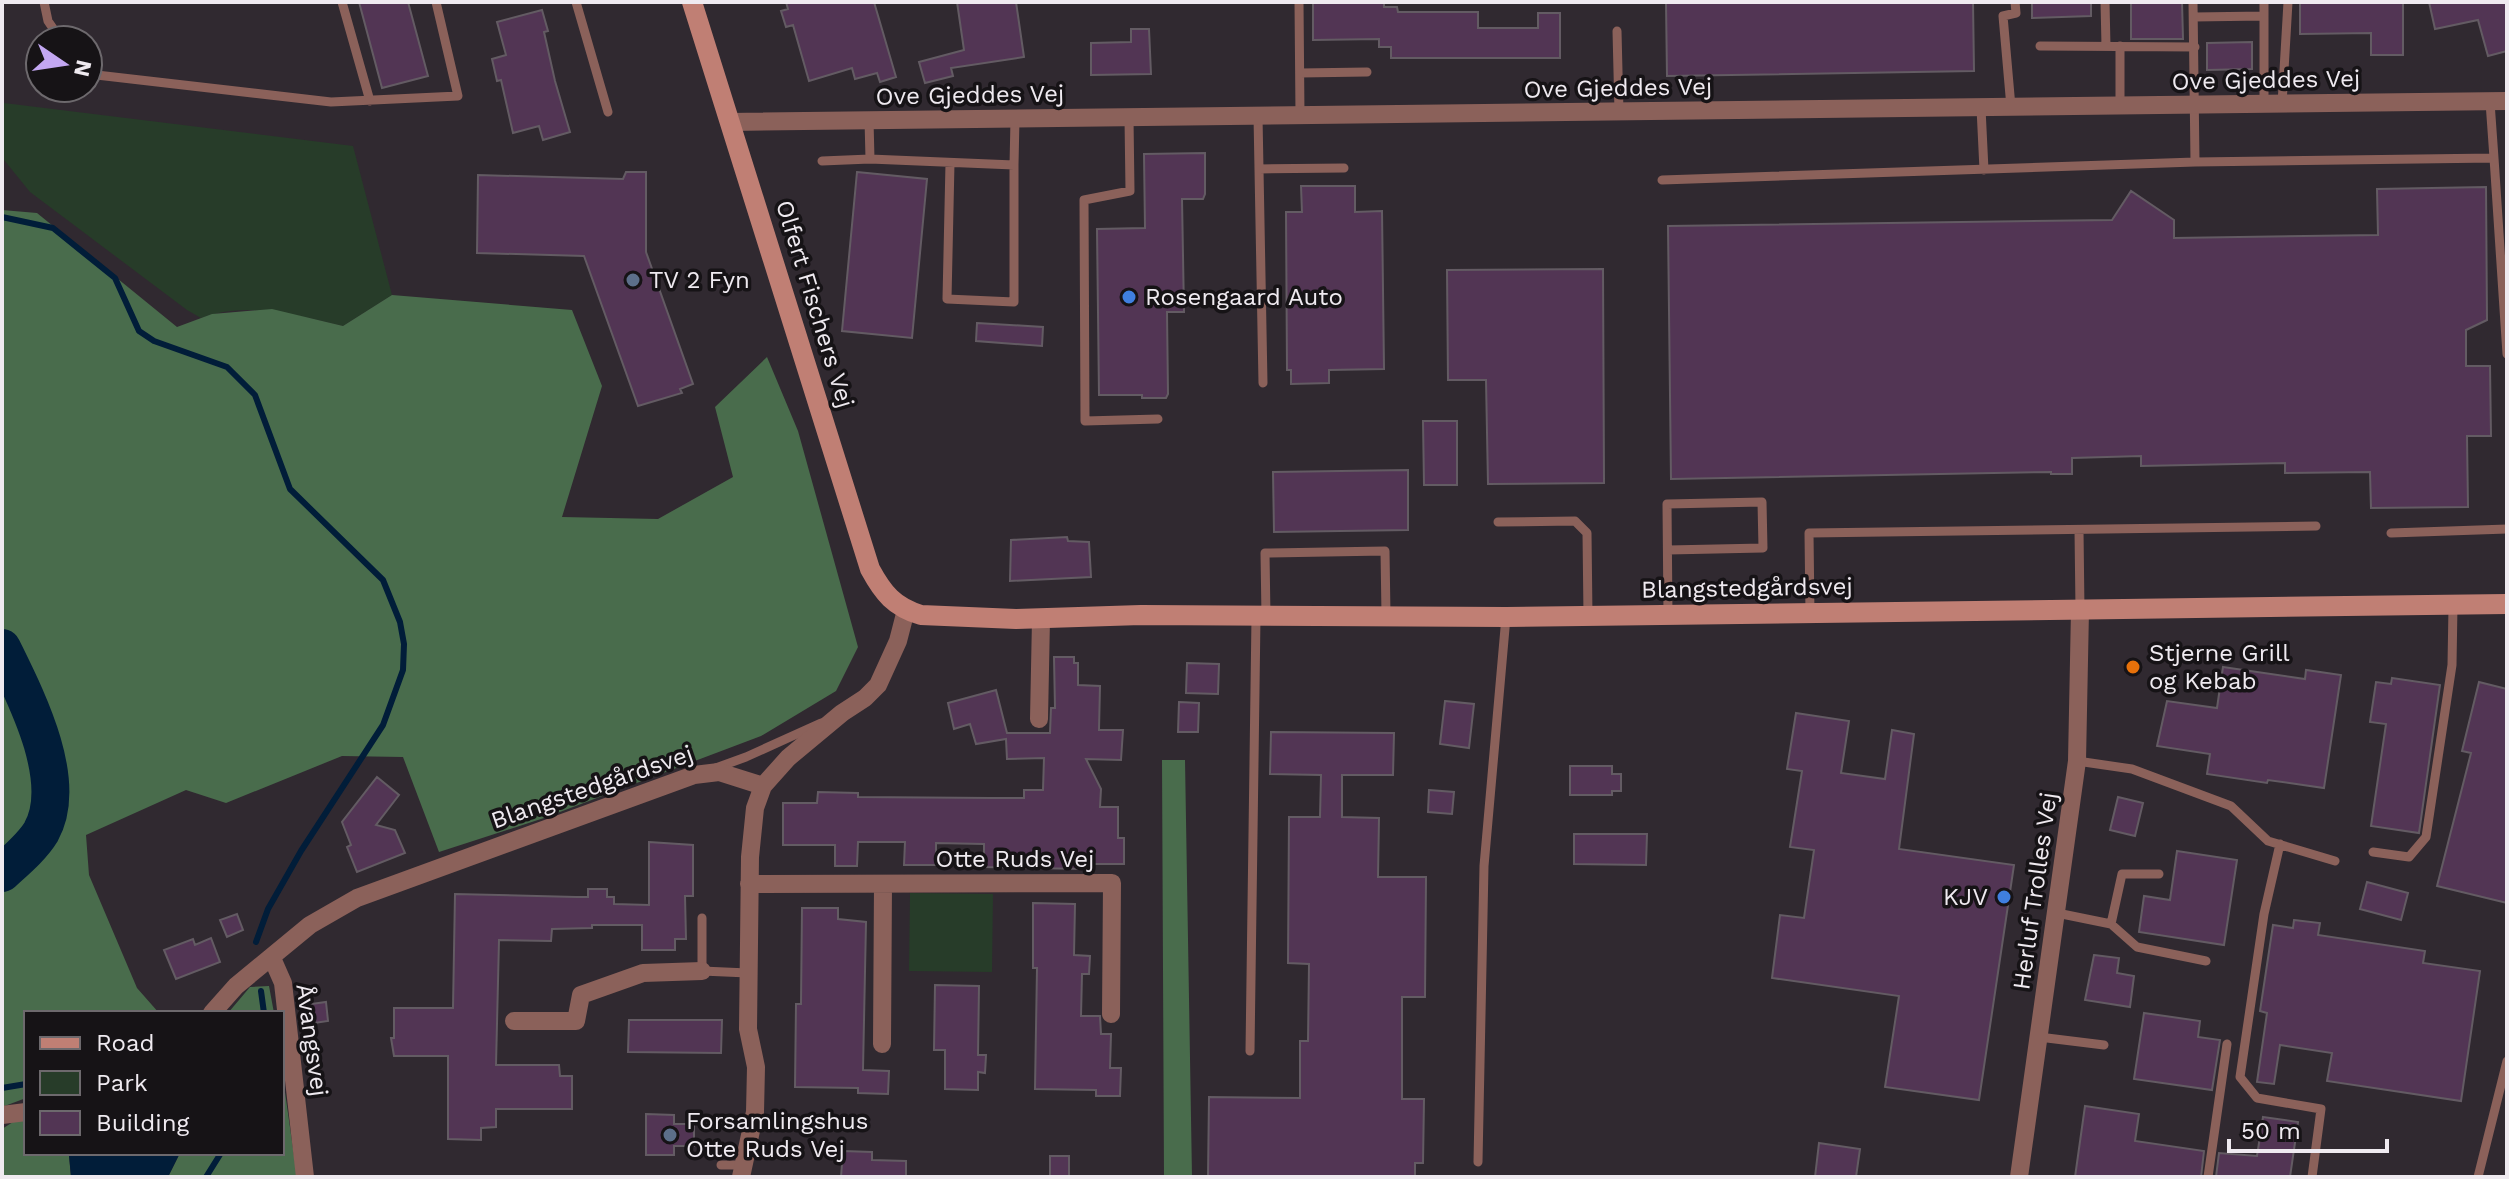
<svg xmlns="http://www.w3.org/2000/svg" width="2509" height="1179" font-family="'Work Sans',sans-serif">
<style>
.green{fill:#273c29}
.forest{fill:#496c4c}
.water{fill:#011d39}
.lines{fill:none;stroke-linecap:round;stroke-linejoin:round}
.stream{stroke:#011d39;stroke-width:6}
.river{stroke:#011d39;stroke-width:38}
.building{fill:#523554;stroke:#635b63;stroke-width:2}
.lane{stroke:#8b615a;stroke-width:9}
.street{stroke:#8b615a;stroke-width:18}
.secondary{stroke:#c07f74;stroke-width:20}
.service-dot{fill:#5c6f8a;stroke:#161316;stroke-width:3}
.shop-dot{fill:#3f7fe0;stroke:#161316;stroke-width:3}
.food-dot{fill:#e8710a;stroke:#161316;stroke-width:3}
.labels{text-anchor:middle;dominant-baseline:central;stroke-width:7;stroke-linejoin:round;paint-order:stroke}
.street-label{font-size:24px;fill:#efeaf0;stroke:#161316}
.poi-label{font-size:24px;fill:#efeaf0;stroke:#161316;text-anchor:start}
</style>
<rect width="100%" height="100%" fill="#302930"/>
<path class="green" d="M4 103 353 146 392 295 343 326C297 315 248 301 201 318L187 310 30 192 4 160Z
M910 893 993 894 992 972 909 971Z"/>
<path class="forest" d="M2 210 37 213 177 327 212 314 272 309 343 326 392 295 572 310 602 386 562 517 658 519 733 477 715 407 767 357 798 431 858 647 836 691 761 736 544 818 439 852 403 757 342 756 226 803 186 790 86 835 89 875 137 988 159 1013H26V1098L2 1107Z
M1162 760H1185L1192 1177H1164Z
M269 986 274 1013H228L250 987Z
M282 1071 297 1177H168L180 1153H282Z
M26 1120V1153H71L69 1156 71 1177H2V1129L13 1122Z"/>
<path class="water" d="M71 1153H180L168 1177H71L69 1155Z"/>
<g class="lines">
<path class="stream" d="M2 217 53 228 115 278 139 331 154 341 227 367 255 395 290 489 383 580 400 622 404 644 403 670 383 725 301 851 268 909 256 942
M261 991 264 1013
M2 1088 26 1084
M206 1177 221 1153"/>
<path class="river" d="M2 648C25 695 70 781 41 832 32 847 15 861 2 873"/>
</g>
<path class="building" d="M359 2H408L428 76 382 88Z
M786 2H874L896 77 880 82 877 73 855 79 852 68 809 81 793 25 786 27 781 11 788 9Z
M957 2H1016L1024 57 951 68 953 76 925 83 919 62 964 50Z
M1666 2H1973L1974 71 1667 76Z
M2032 2H2091V16L2032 18Z
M2131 2H2182L2183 39H2131Z
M2300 2H2403V55H2371V33L2300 34Z
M2429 2H2507V51L2488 56 2478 20 2435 29Z
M1313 3H1384V7H1397L1398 12H1478V28H1538V13H1560V58H1391V47H1379V39L1313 40Z
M542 10 548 31 544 32 555 81 570 132 543 140 539 126 513 133 501 80 497 81 492 59 506 55 497 22Z
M1131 29H1149L1151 74 1091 75V43L1131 42Z
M2252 42V69L2207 70V43Z
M1205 153V194L1203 199H1182L1184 312H1167L1168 394 1166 398H1142V395H1099L1097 229 1145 228 1144 154Z
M626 172H646V252L693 384 680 389 682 393 638 406 584 256 477 253 478 175 623 179Z
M857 172 927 179 912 338 842 331Z
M1301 186H1355V212L1382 211 1384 369 1329 370V383L1291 384V370H1287L1286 212H1302Z
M2486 187 2487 320 2466 330V366H2490L2491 436H2467L2468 507 2371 508 2370 472 2285 473V463L2141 466V456L2072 458V474H2051V472L1671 479 1668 226 2112 220 2131 191 2174 220V238L2378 235 2377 189Z
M1603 269 1604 483 1488 484 1486 380H1448L1447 270Z
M977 323 1043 327 1042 346 976 341Z
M1423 421H1457V485H1424Z
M1408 470V530L1274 532 1273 472Z
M1067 537 1068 541 1089 542 1091 577 1010 581 1011 540Z
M1054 657H1074V663H1078V685L1100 686 1099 730H1123L1121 760 1086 759 1101 789 1100 807H1118V838H1124V864H1085V869L984 867V844L936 843V865H904L905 842H858L857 866H835V845H783V803H817L818 792 858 793V797L991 798H1024V790H1043L1044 758 1007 759 1006 739 976 744 970 724 954 729 948 703 996 690 1007 733H1050L1051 708H1055Z
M1187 663 1219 664 1218 694 1186 693Z
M2223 667 2305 679 2306 670 2341 675 2324 788 2268 780 2267 783 2207 774 2210 754 2157 746 2167 701 2217 708Z
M2392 678 2440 685 2419 833 2371 826 2386 724 2370 722 2376 682 2391 684Z
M2479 682 2507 689V903L2437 886 2471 753 2462 751Z
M1445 701 1474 704 1469 748 1440 744Z
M1179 702 1199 703 1198 732H1178Z
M1796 713 1849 721 1841 773 1885 779 1892 730 1914 734 1899 849 2014 865 1979 1100 1885 1087 1899 996 1772 978 1780 915 1804 918 1814 850 1790 847 1802 771 1787 769Z
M1271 732 1394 733 1393 775H1342V817L1379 818 1378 877H1426L1425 997H1402V1099H1424L1423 1163H1415V1177H1208L1209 1097 1300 1098V1041H1308L1309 964 1288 963 1289 817H1320L1321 775 1270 774Z
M1570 766H1612V774H1621V791H1612V795H1570Z
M377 777 399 795 376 825 395 830 405 853 357 872 347 847 351 845 342 822Z
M1429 790 1454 792 1452 814 1428 812Z
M2118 797 2143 803 2135 836 2110 830Z
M1574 834H1647L1646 865 1574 864Z
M649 842 693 845V896H685L686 939H675V950H642V925H592V928L552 929 551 941 499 940 496 1065H559L560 1076H572V1109H496V1127L481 1128V1140L448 1139V1056H394L391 1038H394V1008H453L455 894 576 897H588V889H607V897H614V904L649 905Z
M2177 851 2237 860 2224 945 2139 932 2144 896 2170 900Z
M2367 882 2408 893 2401 920 2360 909Z
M1033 903 1075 904 1074 955 1090 956 1089 974H1082L1081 1016H1100L1101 1034H1111L1110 1068H1121L1120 1096H1096V1090L1035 1089 1037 968H1033Z
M802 908H838V919L866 922 863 1070 889 1071 888 1094 858 1093V1088L795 1087 796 1004H801Z
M237 914 243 930 227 937 220 920Z
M2294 920 2320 923 2318 935 2425 951 2423 963 2480 971 2461 1101 2327 1081 2332 1053 2280 1045 2274 1084 2257 1082 2267 1013 2260 1011 2273 925 2293 928Z
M211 938 220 962 176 979 164 950 193 939 195 945Z
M2094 955 2119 958 2117 973 2134 976 2130 1007 2085 1000Z
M935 985 979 986 978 1055H986L985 1073 978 1072V1090L945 1089V1050H934Z
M326 1002 328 1021 307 1024 304 1005Z
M2144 1013 2200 1021 2198 1037 2220 1040 2212 1090 2134 1079Z
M629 1020H722L721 1053 628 1052Z
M2085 1106 2139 1114 2135 1141 2204 1151 2201 1177H2075Z
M646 1114 674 1115V1124H694V1146H674V1155H646Z
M2263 1117 2298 1122 2290 1177H2216L2219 1153 2257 1156Z
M1819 1143 1860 1149 1856 1177H1815Z
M843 1151 872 1152V1160L906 1161V1177H841Z
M1050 1156H1069V1177H1050Z"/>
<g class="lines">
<path class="lane" d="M44 2 48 21 61 40
M342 2 370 101
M576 2 608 112
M1299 2 1300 115
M2105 2 2106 46
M2264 2V104
M2194 17 2264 16
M1617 31 1619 112
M2040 46 2195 47
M1300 73 1367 72
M88 74 331 102 458 96 436 2
M2282 104 2288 2
M2120 106V46
M2011 107 2003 16 2016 13 2015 2
M1981 108 1984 170
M1258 116 1263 383
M1129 118 1130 191 1084 200 1085 421 1158 419
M869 120 870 159 1014 165 1015 119
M2494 158 2507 354
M822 161 870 159
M2195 162 2494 158 2490 102
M950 163 947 299 1014 302V165
M1259 169 1344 168
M1662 180 2195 162 2193 2
M1498 522 1575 521 1587 533 1588 616
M2079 530 2080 610
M2391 533 2507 529
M1668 550 1763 548 1762 502 1667 504 1668 615
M1810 614 1809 533 2316 526
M1266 617 1265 553 1385 551 1386 615
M2077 761 2132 769 2231 806 2268 841 2335 861
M713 769 746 757 821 723
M2280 844 2264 914 2240 1077 2257 1098 2321 1109 2312 1177
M2373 852 2409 857 2426 837 2452 665 2453 606
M2057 913 2111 924 2137 947 2206 961
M702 918V971L748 973
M2111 924 2122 874H2159
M2039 1037 2104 1045
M1250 1051 1256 617
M1478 1162 1484 866 1506 617
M721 1165H742
M2208 1177 2227 1044
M2478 1177 2507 1061"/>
<path class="street" d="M730 122 2507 101
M1039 719 1041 619
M749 884 1112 883 1111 1014
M272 958 283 983 305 1177
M212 1013 236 986 310 925 357 898 694 775 719 772 763 786
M514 1021H576L581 995 643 973 702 971
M882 1044 883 884
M2 1115 26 1112
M741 1177 755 1112 756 1067 748 1029 750 857 755 808 763 786 788 758 842 713 865 698 878 685 898 641 906 610
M2019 1177 2077 761 2080 610"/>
<path class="secondary" d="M692 2 870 569C883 593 894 607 921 615L1016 619 1141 615 1506 617 2507 604"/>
</g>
<g class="service-dot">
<circle cx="633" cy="280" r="8"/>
<circle cx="670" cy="1135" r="8"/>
</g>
<g class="shop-dot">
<circle cx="1129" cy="297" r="8"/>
<circle cx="2004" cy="897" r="8"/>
</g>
<circle class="food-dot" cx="2133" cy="667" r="8"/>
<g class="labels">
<g class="street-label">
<text transform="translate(2266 80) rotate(-1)">Ove Gjeddes Vej</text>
<text transform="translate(1618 88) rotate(-1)">Ove Gjeddes Vej</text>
<text transform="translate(970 95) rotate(-1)">Ove Gjeddes Vej</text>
<text transform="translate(815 304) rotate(73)">Olfert Fischers Vej</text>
<text transform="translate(1747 588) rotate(-1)">Blangstedgårdsvej</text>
<text transform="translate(592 787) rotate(-19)">Blangstedgårdsvej</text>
<text x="1015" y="859">Otte Ruds Vej</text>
<text transform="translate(2035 891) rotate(-82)">Herluf Trolles Vej</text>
<text transform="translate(312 1040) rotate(82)">Åvangsvej</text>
</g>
<g class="poi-label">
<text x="649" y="280">TV 2 Fyn</text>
<text x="1145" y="297">Rosengaard Auto</text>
<text x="2149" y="653">Stjerne Grill<tspan x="2149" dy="28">og Kebab</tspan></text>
<text x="1988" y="897" text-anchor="end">KJV</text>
<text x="686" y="1121">Forsamlingshus<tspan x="686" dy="28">Otte Ruds Vej</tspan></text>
</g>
</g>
<rect width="2509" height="1179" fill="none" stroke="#efeaf0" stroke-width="8"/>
<rect x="24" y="1011" width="260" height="144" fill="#161316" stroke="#6d696d" stroke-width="2"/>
<rect x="40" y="1037" width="40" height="12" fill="#c07f74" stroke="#6d696d" stroke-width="2"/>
<text x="96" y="1051" font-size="24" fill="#efeaf0">Road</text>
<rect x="40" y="1071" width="40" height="24" fill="#273c29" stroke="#6d696d" stroke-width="2"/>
<text x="96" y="1091" font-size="24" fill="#efeaf0">Park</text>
<rect x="40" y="1111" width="40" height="24" fill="#523554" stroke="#6d696d" stroke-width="2"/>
<text x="96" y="1131" font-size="24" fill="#efeaf0">Building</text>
<g transform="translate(64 64) rotate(103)"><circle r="38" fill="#161316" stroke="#6d696d" stroke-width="2"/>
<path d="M0-6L14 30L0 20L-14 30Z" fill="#c3a7f2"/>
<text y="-12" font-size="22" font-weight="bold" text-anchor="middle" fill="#efeaf0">N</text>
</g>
<path d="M2229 1139v12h158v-12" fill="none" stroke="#efeaf0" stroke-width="4"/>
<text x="2241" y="1139" font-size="24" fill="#efeaf0" stroke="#161316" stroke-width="6" paint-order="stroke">50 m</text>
</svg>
